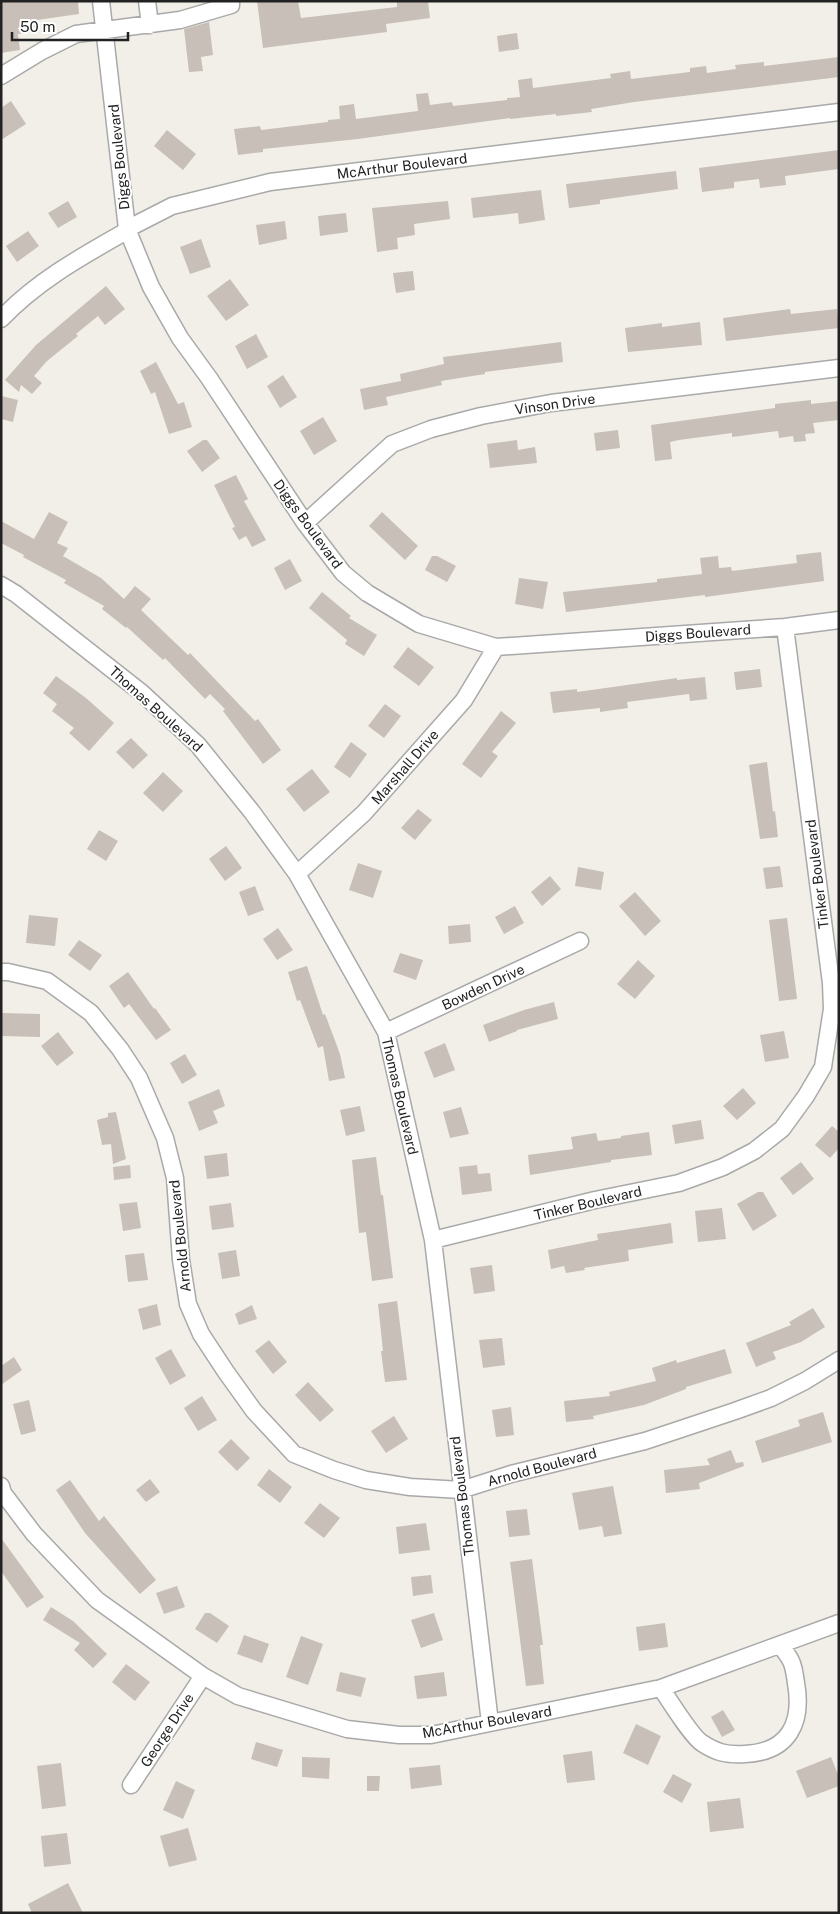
<svg xmlns="http://www.w3.org/2000/svg" width="840" height="1914" font-family="'Public Sans',sans-serif">
<style>
.building{fill:#c7bfb8}
.lines{fill:none;stroke-linecap:round;stroke-linejoin:round}
.minor-casing{stroke:#a9a9a9;stroke-width:19}
.minor{stroke:#fff;stroke-width:16}
.labels{text-anchor:middle;dominant-baseline:central;stroke-width:4;stroke-linejoin:round;paint-order:stroke}
.street-label{font-size:14px;fill:#222;stroke:#fff}
</style>
<rect width="100%" height="100%" fill="#f2efe9"/>
<path class="building" d="M1 1H78L79 14 37 20 38 31 18 34 20 50 1 53Z
M257 1H298L301 18 397 7V1H428L430 18 386 24 387 32 263 48Z
M209 22 213 55 201 57 203 71 189 72 184 29Z
M517 33 519 49 499 52 497 36Z
M839 57V77L634 102 591 109 592 112 556 116V114L510 119V118L358 139 263 149V152L238 155 234 129 260 126 261 130 328 122V120L340 119 339 106 354 104 356 119 418 111 416 94 428 93 430 105 452 102 453 106 507 100V98L520 97 518 80 532 78 533 88 611 78 610 74 630 71 631 79 690 72V68L706 66 707 73 736 69 735 65 764 62V66Z
M11 101 26 124 1 140V108Z
M167 130 196 154 183 170 154 146Z
M839 150V169L785 176 786 185 760 188 759 179 734 182V188L702 192 699 168Z
M676 171 678 189 600 200V204L569 208 566 184Z
M541 190 545 220 519 224 518 213 473 218 471 198Z
M68 201 77 217 58 228 48 213Z
M448 201 450 219 414 224 415 235 397 238 398 249 377 252 372 208Z
M346 213 348 232 320 236 318 216Z
M285 221 287 239 259 245 256 225Z
M28 231 39 246 17 262 6 246Z
M201 239 211 267 190 274 180 247Z
M413 271 415 290 396 293 393 273Z
M230 279 249 305 226 321 207 296Z
M106 286 125 309 105 325 98 316 76 334 78 336 47 361 34 376 42 383 32 394 21 385 19 392 5 380 36 345Z
M790 309 791 314 837 309 839 328 726 341 723 318Z
M700 322 702 345 628 352 625 328 662 323V327Z
M256 334 268 357 247 369 235 346Z
M561 342 563 362 485 372V374L441 381 442 385 386 397 388 405 364 410 360 389 401 381 400 374 444 364 443 357Z
M156 362 178 404 184 402 192 427 169 434 155 392 151 394 140 371Z
M283 375 297 397 280 408 267 386Z
M1 396 18 400 13 422 1 419Z
M811 400V404L839 401V420L813 423 815 433 805 434 806 441 794 442 793 436 779 438 778 431 732 437V433L679 440 670 442 672 459 655 461 651 425 775 408V404Z
M323 417 337 441 314 455 300 431Z
M618 430 620 448 596 451 594 433Z
M203 440H207L220 458 202 472 187 451Z
M517 440 518 450 535 447 537 463 490 468 487 444Z
M236 475 248 499 244 501 266 540 252 547 246 536 239 540 232 528 235 527 214 485Z
M49 512 68 522 57 543 68 548 63 556 101 578 124 599 135 586 151 599 141 610 188 655 190 653 255 721 258 719 281 750 263 764 223 711 225 709 210 694 205 699 165 658 163 660 127 627 126 628 102 609 104 606 64 583 66 580 23 557 24 555 1 543V521L34 539Z
M382 512 418 546 405 560 369 526Z
M821 552 824 581 705 597V595L566 612 563 592 657 582V579L702 574 700 558 718 556 719 568 731 567 732 571 797 563 796 555Z
M432 556H437L456 566 447 582 425 570Z
M290 559 302 581 285 590 274 568Z
M519 578 548 582 543 609 515 604Z
M322 592 351 616 349 618 377 635 364 656 345 644 347 640 309 608Z
M408 647 434 667 419 686 393 667Z
M760 669 762 687 736 690 734 672Z
M56 676 86 698 114 723 89 751 69 733 74 728 52 711 57 704 43 693Z
M705 677 707 699 690 701 689 694 627 702 628 708 600 712V708L553 713 550 692 577 689V692L677 678V680Z
M385 704 401 716 384 738 368 726Z
M501 711 516 723 492 752 498 756 481 778 462 764Z
M131 738 148 755 133 769 116 752Z
M351 742 367 754 350 778 334 767Z
M767 762 773 812 775 811 778 837 760 839 749 765Z
M312 769 330 792 304 812 286 789Z
M163 772 183 791 163 812 143 793Z
M418 809 432 820 415 840 401 828Z
M99 830 118 841 106 861 87 849Z
M226 846 242 868 225 881 209 859Z
M358 863 382 871 373 898 349 890Z
M780 866 783 887 766 889 763 868Z
M578 867 604 872 601 890 575 886Z
M550 876 561 889 542 906 531 892Z
M255 886 264 910 248 916 239 892Z
M635 892 661 921 645 936 619 906Z
M515 906 524 923 504 934 495 917Z
M29 915 58 918 55 946 26 943Z
M787 918 797 999 779 1001 769 920Z
M470 924 471 942 449 944 448 926Z
M278 928 293 950 277 960 263 939Z
M79 940 102 955 90 971 68 955Z
M400 953 423 960 416 980 393 972Z
M638 960 655 976 635 999 617 984Z
M307 966 323 1015 325 1014 340 1054 345 1078 329 1081 323 1046 318 1048 300 1000 297 1001 288 972Z
M128 972 154 1009 155 1008 171 1030 156 1040 129 1004 124 1008 109 986Z
M554 1002 558 1019 517 1030V1031L489 1042 483 1025 524 1010Z
M1 1013 40 1014V1037L1 1036Z
M784 1031 789 1058 765 1062 760 1035Z
M58 1032 74 1053 57 1066 41 1046Z
M445 1043 455 1070 434 1078 424 1052Z
M185 1054 197 1075 182 1084 170 1063Z
M743 1088 756 1103 737 1120 723 1106Z
M219 1089 225 1106 213 1111 218 1123 199 1131 188 1102Z
M360 1106 365 1131 346 1136 340 1110Z
M461 1107 469 1134 450 1138 443 1112Z
M116 1112 126 1159 113 1164 111 1144 102 1145 97 1120 108 1117V1113Z
M701 1120 704 1139 675 1144 672 1125Z
M832 1126 839 1132V1148L830 1158 815 1145Z
M649 1132 652 1155 611 1160V1162L530 1175 528 1155 573 1149 571 1137 596 1133 598 1141 621 1138V1136Z
M227 1153 229 1176 207 1179 204 1156Z
M376 1157 381 1195H383L393 1278 372 1281 366 1232 359 1233 352 1160Z
M801 1162 814 1179 793 1195 780 1178Z
M130 1165 131 1178 114 1180 113 1167Z
M477 1165 478 1174 490 1173 492 1191 462 1195 459 1167Z
M758 1192H763L777 1216 753 1231 737 1204Z
M137 1202 141 1228 123 1231 119 1204Z
M231 1203 234 1227 212 1230 209 1206Z
M722 1208 726 1239 698 1242 695 1211Z
M671 1223 673 1243 628 1250 629 1261 584 1268 585 1270 566 1273 564 1266 551 1269 548 1250 598 1240 597 1234Z
M236 1250 240 1276 222 1279 218 1253Z
M144 1253 148 1280 128 1282 125 1255Z
M492 1265 495 1291 474 1294 470 1268Z
M397 1301 407 1380 385 1382 381 1351H383L378 1304Z
M157 1304 161 1325 143 1330 138 1309Z
M252 1305 257 1319 239 1325 235 1314Z
M813 1308 825 1327 801 1342 773 1352 776 1359 756 1367 746 1343 791 1325 789 1322Z
M502 1338 505 1365 483 1368 479 1340Z
M269 1340 287 1362 273 1374 255 1351Z
M171 1349 186 1376 170 1385 155 1358Z
M725 1349 732 1373 686 1387V1389L644 1405 593 1416 594 1419 566 1422 564 1401 610 1396 609 1392 656 1381 652 1368 676 1360 677 1363Z
M14 1357 22 1370 1 1385V1366Z
M308 1382 334 1410 320 1422 295 1395Z
M202 1396 217 1420 198 1431 184 1408Z
M29 1400 36 1431 21 1435 13 1404Z
M511 1407 514 1435 496 1437 492 1410Z
M823 1412 832 1442 762 1463 755 1441 800 1426 798 1420Z
M394 1416 408 1439 386 1453 371 1431Z
M231 1439 250 1458 237 1471 218 1452Z
M731 1450 736 1463 743 1462 744 1466 699 1483 700 1489 666 1493 664 1470 710 1465 707 1459Z
M269 1469 292 1487 280 1503 257 1485Z
M150 1479 160 1492 146 1502 136 1490Z
M70 1480 99 1521 104 1516 156 1580 140 1594 85 1533 56 1490Z
M613 1486 622 1534 604 1537 602 1526 579 1530 572 1493Z
M320 1503 340 1518 324 1538 304 1523Z
M527 1509 530 1535 509 1537 506 1511Z
M426 1523 430 1550 399 1554 396 1527Z
M1 1538 44 1597 27 1608 1 1571Z
M532 1559 543 1645H540L544 1684 526 1686 510 1562Z
M431 1575 433 1593 413 1596 411 1577Z
M177 1586 185 1607 164 1614 156 1593Z
M51 1607 73 1621 107 1654 93 1668 74 1650 80 1643 43 1620Z
M205 1613H210L229 1626 217 1643 195 1629Z
M434 1613 443 1640 421 1648 411 1620Z
M665 1623 668 1647 639 1651 636 1627Z
M244 1635 269 1644 262 1663 237 1654Z
M301 1636 323 1644 308 1685 286 1677Z
M126 1664 150 1682 135 1701 112 1682Z
M340 1672 366 1678 361 1697 336 1691Z
M444 1672 447 1696 417 1699 414 1676Z
M723 1710 735 1730 722 1737 711 1717Z
M636 1724 661 1736 648 1765 623 1753Z
M256 1742 283 1750 277 1767 251 1759Z
M592 1751 595 1780 567 1783 563 1755Z
M302 1757 330 1758 329 1779 302 1777Z
M831 1757 839 1777V1786L807 1798 796 1771Z
M61 1763 66 1806 42 1809 37 1766Z
M440 1765 442 1785 411 1789 409 1768Z
M673 1774 692 1784 682 1803 663 1792Z
M367 1776H380L379 1791H367Z
M176 1781 195 1790 183 1819 163 1810Z
M740 1798 744 1828 710 1832 707 1802Z
M188 1828 197 1860 169 1867 160 1836Z
M67 1833 71 1864 44 1867 41 1836Z
M68 1883 83 1913H32L28 1904Z"/>
<g class="lines">
<g class="minor-casing">
<path id="minor" d="M101 1 127 229 151 287 180 338 209 378 305 523 343 573 367 593 419 624 496 647 785 627 839 620
M147 1 150 25
M1 76 42 51 76 34 180 20 231 5V1
M1 319C36 282 79 258 123 233L127 229 172 206 270 182 839 112
M305 523 392 444 431 429 481 416 551 403 839 368
M1 585 16 594 142 693 198 745 252 812 297 874 386 1032 433 1240 490 1723
M297 874 364 813 464 700 496 647
M1 972H8L47 981 91 1013 120 1049 139 1078 165 1138 175 1178 181 1260 188 1304 201 1334 226 1372 254 1411 294 1454 334 1470 366 1480 410 1487 461 1490 511 1474 645 1441 735 1411 771 1398 805 1381 839 1360
M386 1032 580 941
M433 1240 595 1200 679 1183 723 1167 754 1151 782 1129 806 1096 823 1067 832 1009 831 983 785 627
M1 1486 3 1493 34 1534 97 1600 203 1676 238 1696 347 1729 399 1735H431L661 1688 839 1623
M661 1688C669 1700 692 1737 702 1743 717 1753 727 1755 745 1754 789 1752 803 1723 796 1683 795 1676 794 1667 791 1661 788 1655 784 1650 780 1645
M131 1785 203 1676"/>
</g>
<use href="#minor" class="minor"/>
</g>
<g class="labels">
<g class="street-label">
<text transform="translate(119 157) rotate(-96)">Diggs Boulevard</text>
<text transform="translate(402 166) rotate(-7)">McArthur Boulevard</text>
<text transform="translate(555 404) rotate(-8)">Vinson Drive</text>
<text transform="translate(308 524) rotate(54)">Diggs Boulevard</text>
<text transform="translate(698 633) rotate(-4)">Diggs Boulevard</text>
<text transform="translate(156 709) rotate(42)">Thomas Boulevard</text>
<text transform="translate(405 767) rotate(-49)">Marshall Drive</text>
<text transform="translate(817 874) rotate(-97)">Tinker Boulevard</text>
<text transform="translate(483 987) rotate(-25)">Bowden Drive</text>
<text transform="translate(400 1096) rotate(77)">Thomas Boulevard</text>
<text transform="translate(588 1203) rotate(-13)">Tinker Boulevard</text>
<text transform="translate(180 1236) rotate(-96)">Arnold Boulevard</text>
<text transform="translate(542 1467) rotate(-15)">Arnold Boulevard</text>
<text transform="translate(462 1496) rotate(-97)">Thomas Boulevard</text>
<text transform="translate(487 1722) rotate(-10)">McArthur Boulevard</text>
<text transform="translate(167 1730) rotate(-57)">George Drive</text>
</g>
</g>
<rect width="840" height="1914" fill="none" stroke="#222222" stroke-width="5"/>
<path d="M12 32v8h116v-8" fill="none" stroke="#222222" stroke-width="2.5"/>
<text x="20" y="32" font-size="15" fill="#222222" stroke="#ffffff" stroke-width="4" paint-order="stroke">50 m</text>
</svg>
